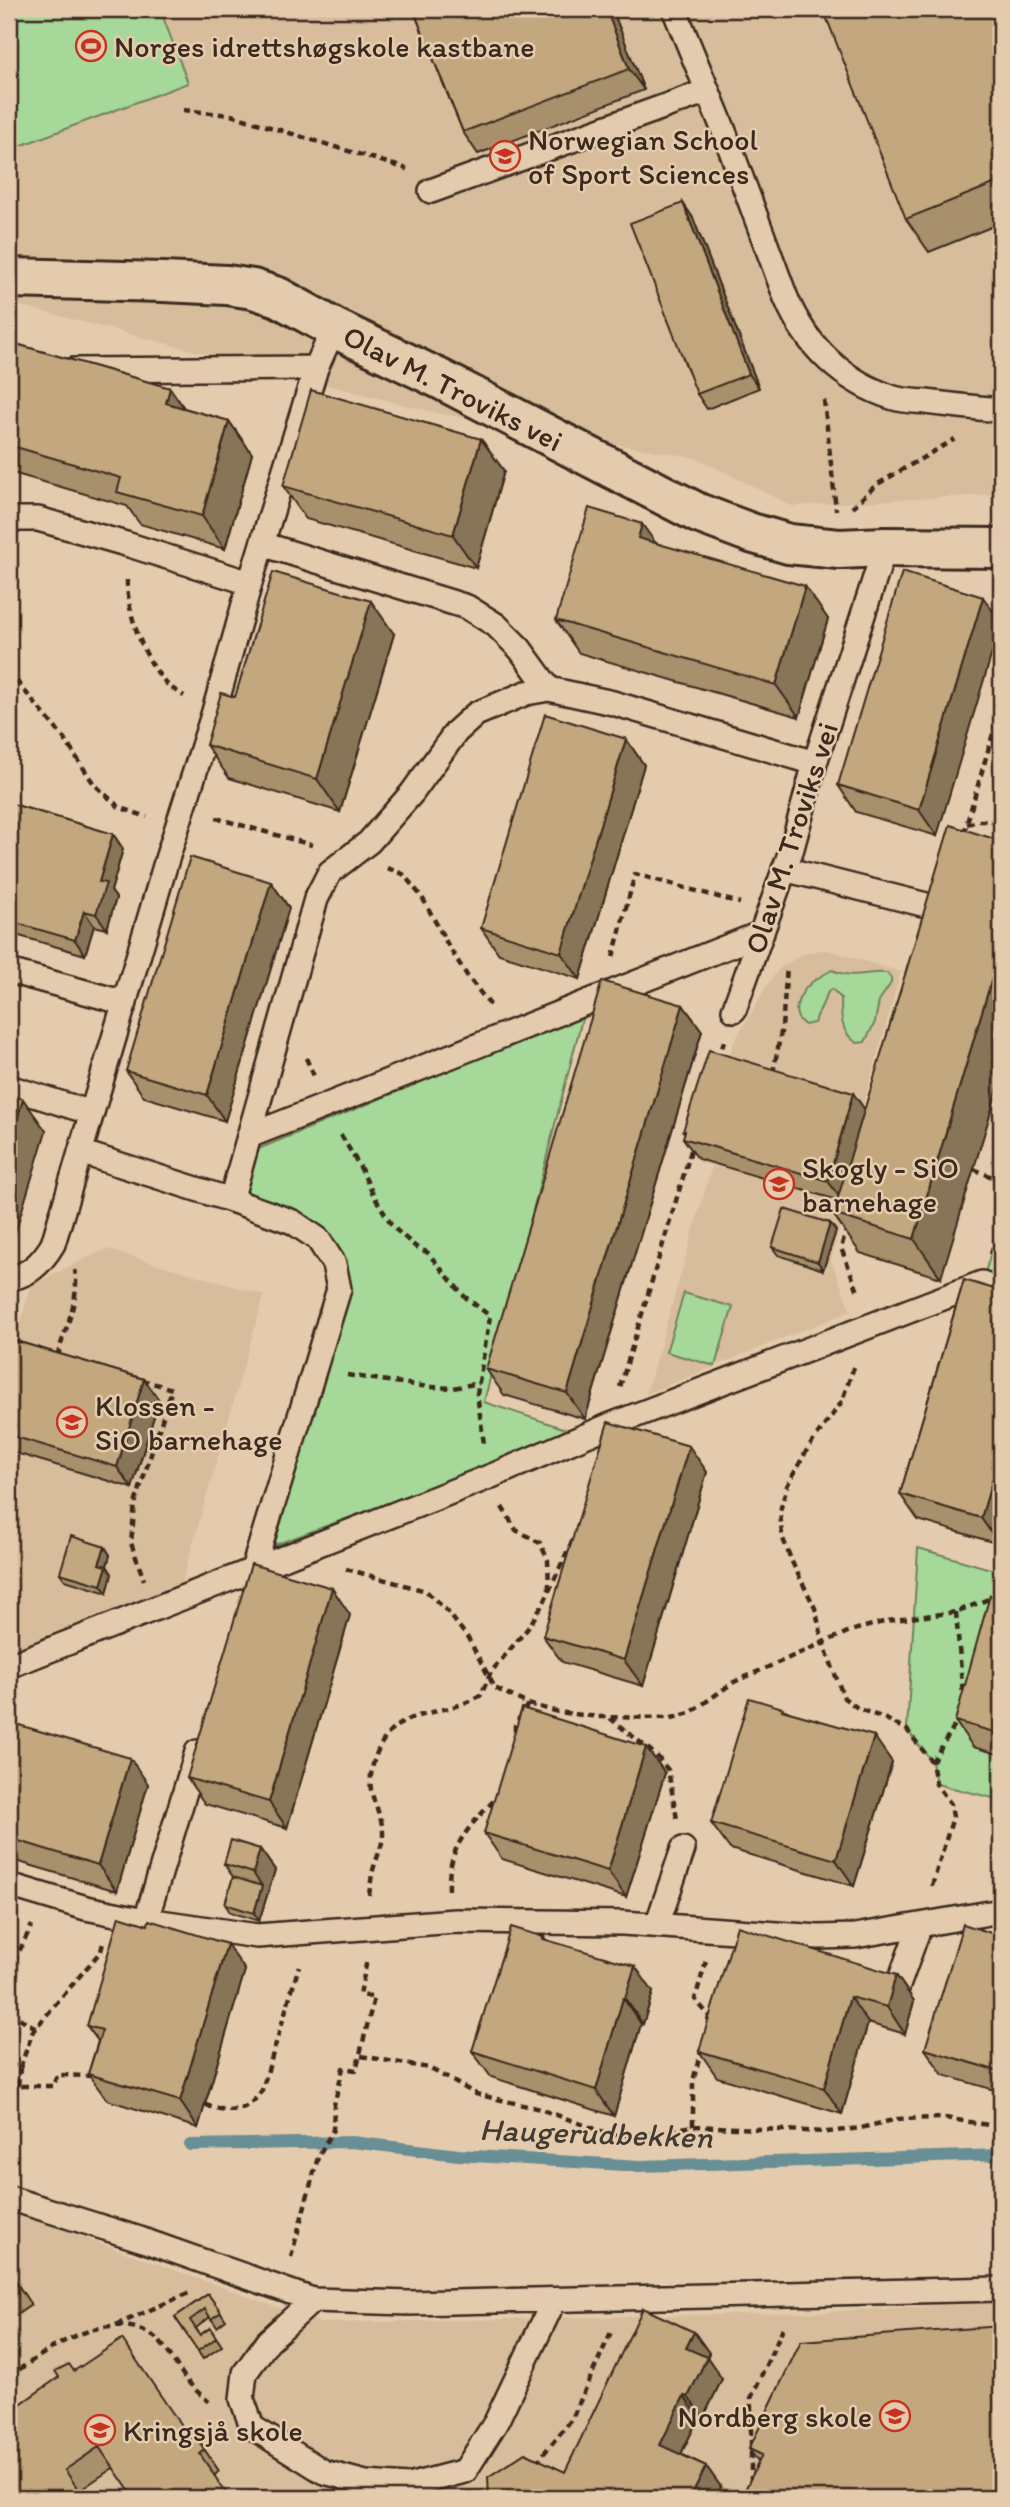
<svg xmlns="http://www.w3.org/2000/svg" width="1010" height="2507" font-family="Itim,sans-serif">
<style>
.built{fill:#d8bd9c}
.green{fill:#a6d89a;stroke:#70815c;stroke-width:2}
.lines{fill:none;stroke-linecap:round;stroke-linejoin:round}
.stream{stroke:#688f95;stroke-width:12}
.lane-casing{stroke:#3b2a1e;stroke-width:28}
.street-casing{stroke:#3b2a1e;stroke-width:44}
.path{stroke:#3b2a1e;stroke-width:4.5;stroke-dasharray:7 5;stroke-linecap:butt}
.lane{stroke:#e5cbad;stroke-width:23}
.street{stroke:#e5cbad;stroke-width:38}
.wall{fill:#a8906d;stroke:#3b2a1e;stroke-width:2}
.shaded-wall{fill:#887559;stroke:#3b2a1e;stroke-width:2}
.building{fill:#c3a77f;stroke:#3b2a1e;stroke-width:2}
.labels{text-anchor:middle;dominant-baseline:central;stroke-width:5;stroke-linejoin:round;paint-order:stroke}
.poi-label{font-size:30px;fill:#3b2a1e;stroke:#e5cbad;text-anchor:start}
.street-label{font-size:30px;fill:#3b2a1e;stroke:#e5cbad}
.water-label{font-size:32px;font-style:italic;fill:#423b32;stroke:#e5cbad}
</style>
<rect width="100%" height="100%" fill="#e5cbad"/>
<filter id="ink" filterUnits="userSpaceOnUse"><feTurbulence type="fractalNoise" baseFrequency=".0143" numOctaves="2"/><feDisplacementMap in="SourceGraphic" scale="14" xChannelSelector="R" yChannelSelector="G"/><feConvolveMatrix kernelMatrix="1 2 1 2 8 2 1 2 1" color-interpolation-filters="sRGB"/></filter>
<g filter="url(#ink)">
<path class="built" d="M9 9H1001V494L792 506 696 458 436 413 9 303Z
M820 950H828L901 972 861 1112 846 1203 831 1260 851 1311 646 1394 712 1166 699 1162 733 1044 771 979 781 967 803 954Z
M106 1249 264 1295 181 1586 9 1653V1363L31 1285Z
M9 2210 321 2323 825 2312 1001 2302V2498H9Z"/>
<path class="green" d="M9 9H160L188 83 9 150Z
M832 970C857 980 864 971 887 973L891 978V983L879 1001 875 1022 865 1042 857 1043C840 1033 841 1015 841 998L832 989 828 992 814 1023 805 1025C788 1015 799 993 812 982 818 978 825 974 832 970Z
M583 1015 484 1402 578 1433 272 1546 348 1293 290 1210 240 1191 251 1152Z
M1001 1218V1292L982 1283Z
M684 1293 733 1307 715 1366 666 1352Z
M918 1548 1001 1572V1647L972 1745 1001 1755V1800L936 1784 932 1762 907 1730Z"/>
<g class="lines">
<path class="stream" d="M190 2145 352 2142 458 2155 640 2166 1001 2155"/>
<g class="lane-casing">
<path id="lane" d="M674 9 722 126 786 298C806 346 843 382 894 398 903 401 915 401 926 402 951 405 976 408 1001 410
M431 191 707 91
M74 370 316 368
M9 519H38L126 544 250 583
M262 544 467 607 496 625 520 649 549 689
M784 869 942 909
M9 971 125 1003
M734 1010 792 848 815 763 885 547
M9 1087 92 1113
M249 1136 762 933
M80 1152 231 1200 293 1222 318 1239 334 1264 339 1289 250 1579
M231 1200 316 899 330 872 369 842 412 793 456 732 476 714 526 693 549 689 613 703 815 763
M9 1278C29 1276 43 1261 53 1244L167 859 213 715 250 583 316 368 334 328
M9 1666 494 1475 608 1426 982 1283
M9 1885 86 1908 140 1919 257 1936 455 1921 623 1923 819 1937 855 1936 1001 1911
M146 1920 197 1752
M657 1925 683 1849
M895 1994 920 1925
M9 2198 140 2239 313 2300 409 2303 1001 2289
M313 2300 268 2341 245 2373 242 2399 252 2427 324 2472 366 2483 408 2486 465 2471 496 2422 554 2300"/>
</g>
<g class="street-casing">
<path id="street" d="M9 278 163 282 227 285 253 289 278 297 334 328 440 379 698 513 751 533 789 544 839 549 885 547 1001 548"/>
</g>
<path class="path" d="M183 110 231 115 407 169
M824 400 836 510
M852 508 876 485 955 439
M127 580C127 613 143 658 166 683 171 688 178 692 184 696
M9 672 63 737 94 784 119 807 147 817
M216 818 312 845
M967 824 978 821H1001
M964 833 1001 706
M387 868 403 874 422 897 449 947 468 977 491 1006
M613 957 635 874 740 903
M306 1058 314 1076
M719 1059 724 1041
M773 1073 782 1027 787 967
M341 1135 360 1167 374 1196 393 1227 417 1248 427 1252 464 1296 490 1316 477 1394 484 1444
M974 1169 1001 1181
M847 1227 841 1248 859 1294
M991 1254 1001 1218
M61 1354 58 1353C66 1328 80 1297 75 1270
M854 1367 841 1403 808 1448 787 1486 780 1511 782 1536 792 1562 815 1608 823 1642 844 1698 859 1709 884 1718 907 1730 932 1762 936 1784 951 1804 953 1817 931 1889
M347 1375 429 1387 453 1388 479 1383
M142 1380 172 1389 135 1504 131 1543 144 1580
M620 1387 693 1144
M502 1507 516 1530 540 1543 548 1560 549 1590
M346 1569 426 1591 448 1612 468 1638 495 1688 528 1704 515 1725V1735
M956 1612 963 1696
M528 1704 558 1712 598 1717 672 1718 690 1713 734 1682 850 1631 887 1621 956 1612 1001 1594
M610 1718 656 1755 668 1770 677 1819
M932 1762 959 1718
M449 1890C447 1846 470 1826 498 1796
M369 1895C370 1888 371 1881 372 1874 375 1860 384 1845 383 1832 382 1817 374 1804 371 1790 368 1768 380 1735 400 1724 426 1709 456 1711 481 1695L491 1672 528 1628 544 1602 573 1539
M706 1961 695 1999 709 2016 708 2022
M9 1972 32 1925
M9 2012 36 2028
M361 2056 429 2068 476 2094 540 2109 612 2135H644L693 2126 828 2132 861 2128 897 2119 945 2118 1001 2127
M9 2064 20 2068 33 2031 101 1951 103 1943
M9 2086H53L57 2075 93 2076
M18 2086 20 2068
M205 2105C229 2113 248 2113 262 2090L299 1966
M693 2126V2081L702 2047
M291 2257 318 2157 333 2130 334 2105 343 2068 356 2070 374 1998 360 1994 367 1960
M116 2325 191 2292
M9 2376C48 2351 105 2305 153 2336 167 2346 175 2365 186 2379 192 2387 201 2395 209 2402
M536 2463 572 2419 611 2332
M751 2483V2398L783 2328"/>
<use href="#lane" class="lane"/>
<use href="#street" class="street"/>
</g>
<path class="wall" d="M413 9H612L644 90 478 154 463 132Z
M1001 9V223L929 252 906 219Z
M683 203 693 218 759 388 707 409 697 394Z
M9 342 170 388 184 408 229 421 252 454 225 549 140 524 127 506 9 472Z
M481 439 504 471 476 568 306 519 283 486Z
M656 543 828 619 799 717 579 653 556 620Z
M983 597 937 836 856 812 838 785Z
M394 634 340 812 229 778 206 745 235 697Z
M626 739 644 765 580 979 499 954 481 928Z
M9 803 113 834 123 849 111 891 116 898 107 929 94 926 85 955 9 933Z
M271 882 289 908 225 1121 144 1097 126 1071Z
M683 1005 702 1031 585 1419 504 1395 486 1369Z
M853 1093 941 1278 860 1253 833 1214 837 1200 698 1159 683 1138 685 1133 683 1131Z
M830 1223 836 1231 823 1270 778 1255 772 1247Z
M964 1280 999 1544 918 1520 900 1494Z
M9 1339 144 1379 159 1400 132 1488 9 1451Z
M707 1472 643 1686 562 1662 543 1636Z
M105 1547 110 1555 107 1566 112 1574 107 1593 65 1580 60 1573Z
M1001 1599V1755L973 1747 955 1721Z
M350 1615 287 1828 205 1804 187 1778Z
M785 1710 892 1762 854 1886 730 1849 711 1823Z
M9 1722 148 1784 117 1891 9 1859Z
M646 1747 665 1773 626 1897 502 1859 484 1833Z
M260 1849 275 1870 259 1921 230 1912 225 1904 233 1877 224 1864Z
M1001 1936V2092L943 2075 925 2049Z
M544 1937 546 1940 653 1992 643 2024H641L614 2116 491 2077 472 2051Z
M245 1970 198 2128 107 2100 88 2074 98 2041 87 2026Z
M896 1975 914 2001 905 2034 868 2023 842 2114 717 2077 699 2051Z
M9 2271 31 2305 9 2320Z
M208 2294 226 2320 217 2327 210 2317 196 2328 200 2335 210 2328 222 2346 203 2359 175 2317Z
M1001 2326 758 2462 749 2449Z
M694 2332 709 2353 707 2357 722 2379 703 2418 699 2417 681 2454 706 2466 721 2487 565 2472Z
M74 2371 191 2440 196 2437 219 2471 215 2475 113 2468 79 2491 16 2407Z"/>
<path class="shaded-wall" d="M606 9H612L644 90 629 69Z
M683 203 693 218 759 388 749 374Z
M170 388 193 421 166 403Z
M229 421 252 454 225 549 202 516Z
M481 439 504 471 476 568 453 535Z
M642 524 665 556 638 538Z
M805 586 828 619 799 717 776 685Z
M983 597 1001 623 937 836 919 810Z
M371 601 394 634 340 812 317 779Z
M626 739 644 765 580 979 561 953Z
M113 834 123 849 111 891 116 898 107 929 96 914 99 882Z
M271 882 289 908 225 1121 207 1095Z
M84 911 94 926 85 955 75 940Z
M1001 948V1078L941 1278 914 1239Z
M683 1005 702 1031 585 1419 567 1393Z
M853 1093 868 1114 843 1202 828 1181Z
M23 1099 46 1131 13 1240 9 1234V1147Z
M830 1223 836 1231 823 1270 818 1262Z
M144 1379 159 1400 132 1488 117 1467Z
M689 1446 707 1472 643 1686 624 1660Z
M1001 1450V1537L999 1544 981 1518Z
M105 1547 110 1555 105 1572 99 1564Z
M107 1566 112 1574 107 1593 101 1585Z
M332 1588 350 1615 287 1828 269 1802Z
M874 1736 892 1762 854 1886 836 1860Z
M646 1747 665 1773 626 1897 608 1871Z
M130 1758 148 1784 117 1891 98 1865Z
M260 1849 275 1870 259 1921 254 1913 262 1886 253 1873Z
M227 1944 245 1970 198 2128 180 2101Z
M635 1966 653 1992 643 2024 625 1998Z
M896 1975 914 2001 905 2034 887 2007Z
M850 1997 868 2023 842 2114 824 2088Z
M623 1998 641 2024 614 2116 596 2090Z
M694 2332 709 2353 701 2369 686 2348Z
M707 2357 722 2379 703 2418 688 2397Z
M684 2396 699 2417 675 2466 660 2445Z
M706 2466 721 2487 715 2498H690Z"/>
<path class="building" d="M413 9H606L629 69 463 132Z
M823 9H1001V181L906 219Z
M683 203 749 374 697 394 630 223Z
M9 342 170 388 166 403 229 421 202 516 117 492 121 478 9 445Z
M311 390 481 439 453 535 283 486Z
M589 508 642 524 638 538 805 586 776 685 556 620Z
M273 572 371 601 317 779 206 745 221 693 235 697Z
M902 572 983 597 919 810 838 785Z
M545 714 626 739 561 953 481 928Z
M9 803 113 834 99 882 106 883 96 914 84 911 75 940 9 921Z
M950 825 1001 841V948L914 1239 833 1214Z
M190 857 271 882 207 1095 126 1071Z
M602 981 683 1005 567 1393 486 1369Z
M709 1050 853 1093 828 1181 683 1138 685 1131H683Z
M9 1094 23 1099 9 1147Z
M784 1209 830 1223 818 1262 772 1247Z
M964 1280 1001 1291V1450L981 1518 900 1494Z
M9 1339 144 1379 117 1467 9 1435Z
M608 1422 689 1446 624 1660 543 1636Z
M71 1536 105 1547 99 1564 107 1566 101 1585 60 1573Z
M251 1564 332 1588 269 1802 187 1778Z
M990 1595 1001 1599V1734L955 1721Z
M749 1698 783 1708 782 1710 874 1736 836 1860 711 1823Z
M522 1708 646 1747 608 1871 484 1833Z
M9 1722 130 1758 98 1865 9 1838Z
M231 1840 260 1849 253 1873 224 1864Z
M233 1877 262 1886 254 1913 225 1904Z
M119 1916 148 1925 149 1920 227 1944 180 2101 88 2074 102 2030 87 2026Z
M963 1924 1001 1936V2072L925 2049Z
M737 1926 896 1975 887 2007 850 1997 824 2088 699 2051Z
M511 1927 544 1937 543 1939 635 1966 625 1998H623L596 2090 472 2051Z
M9 2272 17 2284 9 2289Z
M208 2294 221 2312 211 2319 205 2309 190 2320 200 2335 210 2328 216 2338 198 2351 175 2317Z
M643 2308 694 2332 686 2348 707 2357 688 2397 684 2396 660 2445 706 2466 690 2498H489L488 2477 525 2453 565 2472Z
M1001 2326V2498H741L762 2455 749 2449 801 2341Z
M122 2339 191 2440 196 2437 205 2450 200 2454 228 2496 233 2498H134L99 2447 65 2470 84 2498H9V2404L12 2401 16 2407 59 2377 55 2371 69 2364 74 2371Z"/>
</g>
<defs>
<g id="stadium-ring" transform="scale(1.575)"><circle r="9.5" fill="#e5cbad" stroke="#c8321e" stroke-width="1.5"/><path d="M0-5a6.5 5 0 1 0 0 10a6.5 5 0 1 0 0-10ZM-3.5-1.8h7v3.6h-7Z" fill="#c8321e"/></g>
<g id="university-ring" transform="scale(1.575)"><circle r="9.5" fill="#e5cbad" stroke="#c8321e" stroke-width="1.5"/><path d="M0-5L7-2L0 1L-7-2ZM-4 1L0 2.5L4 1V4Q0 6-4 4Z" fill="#c8321e"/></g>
<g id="school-ring" transform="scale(1.575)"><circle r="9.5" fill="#e5cbad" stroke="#c8321e" stroke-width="1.5"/><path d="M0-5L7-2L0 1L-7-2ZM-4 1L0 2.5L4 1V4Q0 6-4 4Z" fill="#c8321e"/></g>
</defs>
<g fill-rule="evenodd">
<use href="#stadium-ring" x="91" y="46"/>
<use href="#university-ring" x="505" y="156"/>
<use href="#school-ring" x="779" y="1184"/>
<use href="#school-ring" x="72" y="1422"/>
<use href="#school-ring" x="895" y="2416"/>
<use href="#school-ring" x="100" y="2430"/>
</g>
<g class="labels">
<g class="poi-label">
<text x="114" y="46">Norges idrettshøgskole kastbane</text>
<text x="528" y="139">Norwegian School<tspan x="528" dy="34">of Sport Sciences</tspan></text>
<text x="802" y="1167">Skogly - SiO<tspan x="802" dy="34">barnehage</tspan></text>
<text x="95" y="1405">Klossen -<tspan x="95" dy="34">SiO barnehage</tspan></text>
<text x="872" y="2416" text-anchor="end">Nordberg skole</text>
<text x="123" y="2430">Kringsjå skole</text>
</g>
<g class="street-label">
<text transform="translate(453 388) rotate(27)">Olav M. Troviks vei</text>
<text transform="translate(791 838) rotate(-72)">Olav M. Troviks vei</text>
</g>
<g class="water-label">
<text transform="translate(596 2133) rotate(2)">Haugerudbekken</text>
</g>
</g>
<rect width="1010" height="2507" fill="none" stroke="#e5cbad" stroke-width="35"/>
<rect x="18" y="18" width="975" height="2472" fill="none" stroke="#3b2a1e" stroke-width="2.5" filter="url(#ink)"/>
</svg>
